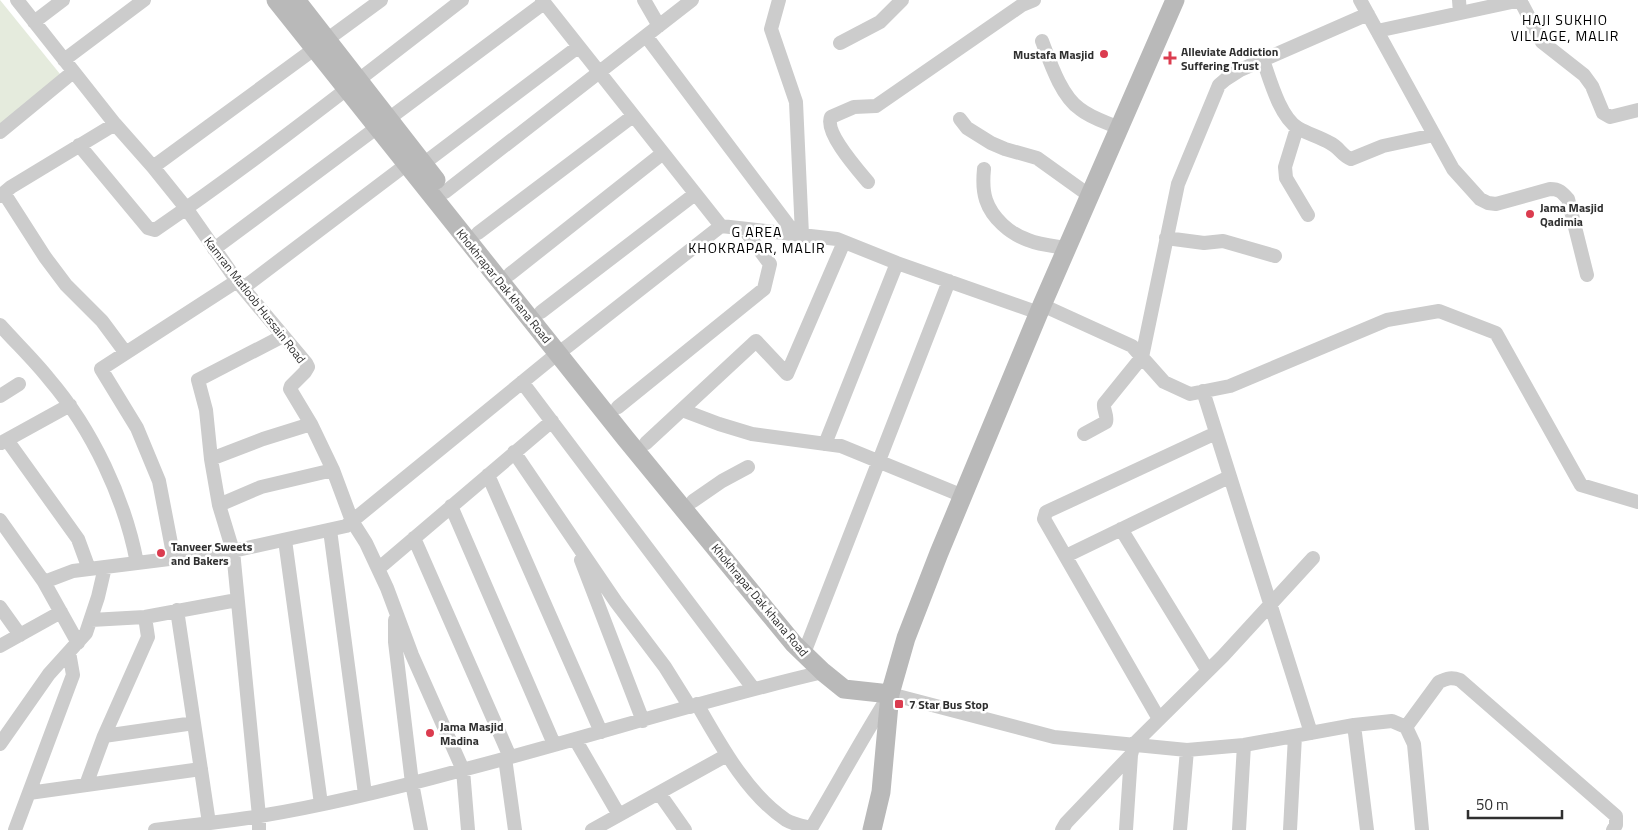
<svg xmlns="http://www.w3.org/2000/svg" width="1638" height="830" font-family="'Titillium Web',sans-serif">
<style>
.green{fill:#e5ebdd}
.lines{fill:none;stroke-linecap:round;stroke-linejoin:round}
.street{stroke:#ccc;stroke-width:14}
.secondary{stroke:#b9b9b9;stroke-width:19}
.poi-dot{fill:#db3c4f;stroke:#fff;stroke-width:2}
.labels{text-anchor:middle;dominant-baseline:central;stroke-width:5;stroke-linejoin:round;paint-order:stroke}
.poi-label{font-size:12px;font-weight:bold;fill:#2f2f2f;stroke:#fff;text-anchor:start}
.street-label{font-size:12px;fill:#2f2f2f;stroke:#fff}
.neighbourhood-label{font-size:14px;letter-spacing:1px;fill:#000;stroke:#fff}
</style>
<rect width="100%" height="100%" fill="#fff"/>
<path class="green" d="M0 0 60 74 55 83 0 127Z"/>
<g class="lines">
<path class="street" d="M17 0 115 124 153 167 186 208 237 281 306 363 308 367 305 372 291 386 290 389 311 424 333 470 352 521 366 543 387 588 412 655 463 770 468 830
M542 0 721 226 837 239 897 263 1039 313
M644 0 659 26
M779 0 771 29 796 102 802 235
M1360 0 1453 169 1480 199 1488 203 1496 204 1550 189C1559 189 1562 192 1568 199L1587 275
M1459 0 1460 13
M1520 0 1542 42 1584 75 1592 86 1603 113 1610 117 1638 110
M34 22 63 0
M1377 31 1521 0
M646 36 795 234
M1042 41C1050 62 1061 96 1080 109 1091 118 1106 122 1119 128
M840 43 880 22 902 0
M64 60 144 0
M1263 60C1270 80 1280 117 1298 128 1308 134 1320 137 1330 143 1339 147 1342 156 1351 159L1383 146 1434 135
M960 119 967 128 991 143 1005 149 1037 158 1090 196
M1297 128 1285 167 1286 178 1308 215
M0 132 73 72
M79 145 148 228 155 230C260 158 361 78 462 0
M423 164 578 47
M153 167 381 0
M984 169C983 179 983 191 986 200 992 218 1010 234 1028 240 1040 245 1054 246 1066 248
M868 182C858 170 824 132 831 117L854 107 876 106 1022 5 1034 0
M445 192 692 0
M4 193 45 257 66 285 102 321 125 352
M0 196 11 187 115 124
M478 233 633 116
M1166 238 1204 243 1223 241 1275 256
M214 249 544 3
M510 274 663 153
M243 288 407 164
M1042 305 1132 346 1164 382 1190 394 1230 386 1387 320 1439 311 1496 333 1581 485 1638 502
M541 312 695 194
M0 325C16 343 34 360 49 379 92 429 125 499 137 563
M522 382 753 688
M1203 391 1311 733
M0 396 19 384
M618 407 764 289 770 264 744 229
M682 410 719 424 752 434 841 446 963 496
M1084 434 1106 422C1108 416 1103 410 1104 404L1142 357 1178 184 1219 85 1226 79 1240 70 1368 14
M7 440 78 539 89 569
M1 443 70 405
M646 443 756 341 787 374 844 242
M825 444 897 263
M514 452 616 602 665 667 690 707
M211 459 263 439 311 424
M488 475 601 732
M693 501 722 481 748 467
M219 505 261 487 333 470
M451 506 554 744
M0 520 44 582 78 643
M1121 529 1208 671
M330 530 365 794
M414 538 510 757
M285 540 321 804
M1066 556 1229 477
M174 559 159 481 137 428 101 369 237 281
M581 560 643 721
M378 569 552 421
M44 582 73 571 233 551 346 526 558 353 568 346 721 226
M0 607 20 635
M177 610 209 823
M91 620 145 617 237 600
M395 620V642L412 783 421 830
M0 646 61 612
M806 648 949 281
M697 704C720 744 747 794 786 820 793 824 803 826 811 828
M1159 719 1044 519 1046 512 1216 433
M1354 725 1367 830
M1406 727 1439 682C1447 678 1452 677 1460 680L1616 816V825L1613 830
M104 736 194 723
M575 739 619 815
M0 744 49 674 86 633 98 597 105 567
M505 758 515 830
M86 785 104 736 148 637 145 617
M29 793 201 769
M659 793 685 830
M15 830 73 675 69 652
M155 830C190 825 225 822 260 816 328 805 396 788 462 770 583 739 702 700 823 672
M259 830V816L233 551 219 505 211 459 206 410 198 380 283 336
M592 830 727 755
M810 830C837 785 862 738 890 694L1054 737 1187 750 1244 745 1354 725 1392 721 1406 727 1414 744 1422 830
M1062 830 1066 823 1131 755
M1126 830 1131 755 1134 744 1223 656 1313 558
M1180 830 1187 750
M1239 830 1244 745
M1290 830 1295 736"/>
<path class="secondary" d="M276 0 626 439 794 644 823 672 844 689 890 694
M296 0 436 180
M872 830 881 792 890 694 906 638 939 553 1042 305 1175 0"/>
</g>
<g class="poi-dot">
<circle cx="1104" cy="54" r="5"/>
<path d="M1167.5 50.5h5v5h5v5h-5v5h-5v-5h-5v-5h5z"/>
<circle cx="1530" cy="214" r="5"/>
<circle cx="161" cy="553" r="5"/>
<rect x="894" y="699" width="10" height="10" rx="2.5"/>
<circle cx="430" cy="733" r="5"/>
</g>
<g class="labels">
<g class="poi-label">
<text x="1181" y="51">Alleviate Addiction<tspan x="1181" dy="14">Suffering Trust</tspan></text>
<text x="1094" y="54" text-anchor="end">Mustafa Masjid</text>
<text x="1540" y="207">Jama Masjid<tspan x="1540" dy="14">Qadimia</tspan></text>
<text x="171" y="546">Tanveer Sweets<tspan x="171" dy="14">and Bakers</tspan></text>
<text x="909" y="704">7 Star Bus Stop</text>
<text x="440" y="726">Jama Masjid<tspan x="440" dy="14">Madina</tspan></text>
</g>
<g class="street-label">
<text transform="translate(504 286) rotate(51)">Khokhrapar Dak khana Road</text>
<text transform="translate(255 300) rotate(52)">Kamran Matloob Hussain Road</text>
<text transform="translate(760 600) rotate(50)">Khokhrapar Dak khana Road</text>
</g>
<g class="neighbourhood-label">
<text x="1565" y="19">HAJI SUKHIO<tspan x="1565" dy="16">VILLAGE, MALIR</tspan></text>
<text x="757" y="231">G AREA<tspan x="757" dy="16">KHOKRAPAR, MALIR</tspan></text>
</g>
</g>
<path d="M1468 810v8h94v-8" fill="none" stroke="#2f2f2f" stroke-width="2.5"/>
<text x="1476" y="810" font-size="15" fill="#2f2f2f" stroke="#ffffff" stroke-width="4" paint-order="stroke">50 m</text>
</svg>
